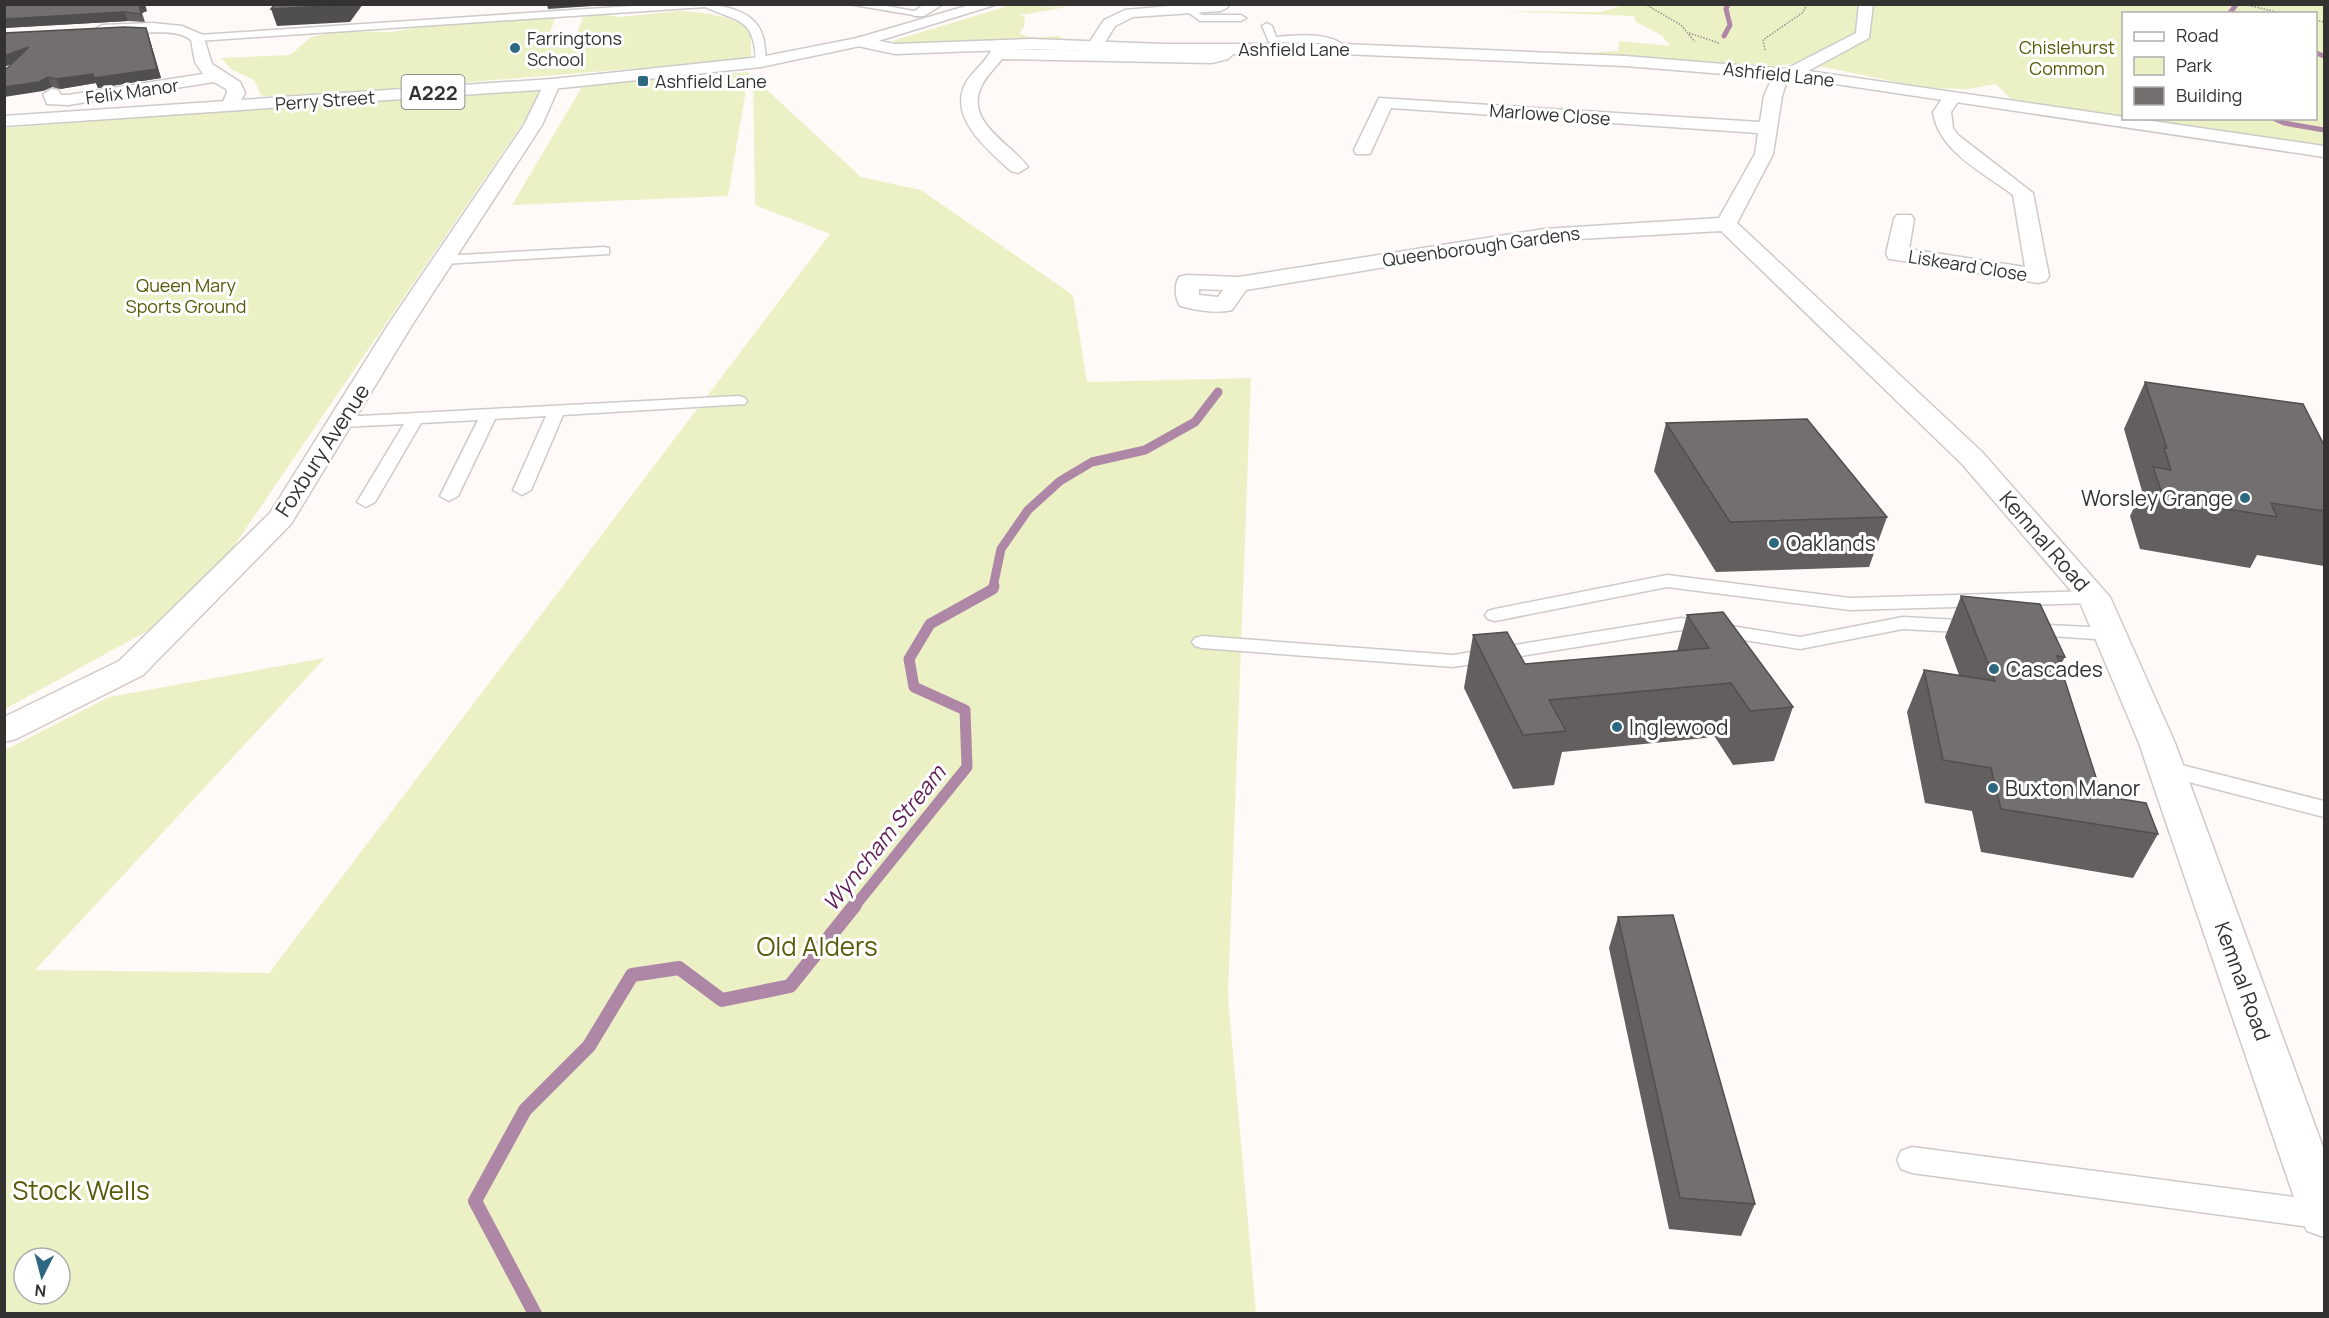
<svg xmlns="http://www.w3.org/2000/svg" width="2329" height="1318" font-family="Manrope,sans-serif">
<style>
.green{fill:#ecf1c5;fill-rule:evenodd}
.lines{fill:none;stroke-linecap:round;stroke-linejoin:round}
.stream-far3{stroke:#af87a6;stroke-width:5}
.stream-far2{stroke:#af87a6;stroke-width:9}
.stream-far1{stroke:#af87a6;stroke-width:11}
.stream{stroke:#af87a6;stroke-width:14}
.service-casing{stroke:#cecac8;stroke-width:3}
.minor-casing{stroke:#cecac8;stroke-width:3}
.tertiary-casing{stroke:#cecac8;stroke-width:3}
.primary-casing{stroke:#cecac8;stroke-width:3}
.path{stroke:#94908f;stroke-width:1.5;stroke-dasharray:1.5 1.5;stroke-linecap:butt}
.service{fill:#fff;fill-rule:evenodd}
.minor{fill:#fff;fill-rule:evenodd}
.tertiary{fill:#fff;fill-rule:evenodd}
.primary{fill:#fff;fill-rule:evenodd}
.wall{fill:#635f5f}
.shaded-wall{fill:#504e4e}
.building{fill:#736f6f;stroke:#504e4e;stroke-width:1.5}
.poi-dot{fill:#2e6780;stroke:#fff;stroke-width:2}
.labels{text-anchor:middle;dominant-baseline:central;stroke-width:6;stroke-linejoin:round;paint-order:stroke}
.far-poi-label{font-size:18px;fill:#343231;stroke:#fff;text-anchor:start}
.far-park-label{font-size:18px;fill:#575a08;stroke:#fff}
.far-street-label{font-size:18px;fill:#343231;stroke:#fff}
.shield{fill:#fff;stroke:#71706f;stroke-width:1.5}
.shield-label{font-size:20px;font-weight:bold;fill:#343231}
.street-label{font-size:21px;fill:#343231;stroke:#fff}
.poi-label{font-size:21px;fill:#343231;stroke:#fff;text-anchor:start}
.water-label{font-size:22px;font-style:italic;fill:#5f1d56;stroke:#fff}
.near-park-label{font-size:26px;fill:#575a08;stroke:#fff}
</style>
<rect width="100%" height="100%" fill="#fffaf8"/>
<path class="green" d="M1615 4 2320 5H2324V147L2015 103 1996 84 1968 89 1925 88 1800 62 1764 69 1594 56 1587 53 1618 51 1619 41 1670 46 1661 35 1636 22 1634 16 1499 11 1600 12 1618 7ZM2124 14H2316V118H2124Z
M1011 5 1067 7 1021 15 1025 18 1024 27 1019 33C1035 41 1042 36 1059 36L1063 41 901 46 892 41Z
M679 11C705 13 730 14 751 31V59L278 98 261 95 254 80 232 70 221 58 290 55 311 37 339 31 392 32 438 24 555 18 549 35 577 34 583 17 600 14 620 17Z
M749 72 728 196 512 205 583 85Z
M753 77 861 177 921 190 1073 295 1087 382 1251 378 1228 996 1256 1313 5 1314V750L109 697 325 658 35 970 269 973 830 234 755 205ZM24 1258H60V1294H24Z
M548 86 193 606 5 709V128Z"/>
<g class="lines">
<path class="stream-far3" d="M2229 14 2236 5
M1724 36 1730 25 1726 9 1728 4
M2316 53 2324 56
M2273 118 2284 123 2324 130"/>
<path class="stream-far2" d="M993 587 1001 549 1028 510 1060 481 1092 462 1145 450 1195 422 1218 392"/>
<path class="stream-far1" d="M854 907 967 767 965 710 914 687 909 659 930 624 993 589 994 586"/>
<path class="stream" d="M535 1314 475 1201 525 1110 589 1046 632 975 679 968 722 1000 790 986 855 905"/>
<g class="service-casing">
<path id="service" d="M663 4C691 4 740 0 758 26 765 36 765 50 766 62L761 65 756 62C754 17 740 23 705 7L198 41 193 38 198 35Z
M848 4H876L924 13 919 16Z
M1185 6H1191L1202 15H1241L1246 18 1241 21H1200L1185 10Z
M1267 23 1272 26 1276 37C1298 35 1332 31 1348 49L1343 52 1321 43 1269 42 1262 26Z
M604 247 609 248V254L443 264 436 260 443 256Z
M739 396 745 398 747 401 745 404 563 415 531 490 522 495 513 490 546 416 495 419 458 496 449 501 440 496 478 420 421 423 375 502 366 507 357 502 404 424 342 427 334 422 342 417Z
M1667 575 1850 598 2094 591 2101 593 2104 597 2101 601 2094 603 1850 610 1667 587 1495 621 1488 619 1485 615 1488 611 1495 609Z
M1903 617 1977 621 1984 623 1987 627 1984 631 1977 633 1903 629 1800 649 1681 630 1453 667 1202 648 1195 646 1192 642 1195 638 1202 636 1453 655 1681 618 1800 637Z
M2026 624 2110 628 2117 630 2120 634 2117 638 2110 640 2019 634 2016 630 2019 626Z
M2166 761 2324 801V817L2158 774 2155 769 2158 764Z
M1912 1147 2324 1201V1229L1912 1173 1901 1169 1897 1160 1901 1151Z"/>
</g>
<g class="minor-casing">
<path id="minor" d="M924 4H943L924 16H914L912 13Z
M1192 4H1227L1228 7 1221 11 1133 17 1115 26 1101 49 1095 51 1087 46 1104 20 1125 10Z
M153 23 182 26 203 35 212 64 240 82 245 93 236 110H224L221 106 227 93 226 89 214 82 68 105 47 104 43 94 52 89 58 90 61 95H68L203 74 195 62 191 40C170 22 106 43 94 30L102 25Z
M1000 40 1006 42 1007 49 1212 53 1229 45 1237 50 1228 59 1212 63 1002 59C995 68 987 75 982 85 963 122 1011 143 1028 167L1018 173 1011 171C990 152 950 120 964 87 969 74 982 66 989 54 992 50 992 46 994 42Z
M1789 69 1797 74 1787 81 1782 96 1773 154 1737 223 1982 452 2110 597 2175 743 2324 1150V1237L2307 1231 2300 1215 2139 743 2079 600 1962 464 1721 231 1544 241 1246 290 1232 310C1216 314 1196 310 1180 306 1175 298 1174 285 1179 277L1187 275 1239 277 1544 229 1719 218 1755 154 1758 133 1391 108 1370 154H1356L1354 150 1379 98 1760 122 1764 96 1772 78ZM1199 289 1223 290 1218 297 1199 295Z
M552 79 560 84 542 125 412 325 291 524 143 675 16 739 4 742V717L119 661 270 513 388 325 524 125 544 84Z
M1952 92 1961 97 1951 112 1953 128 1958 135 2033 193 2049 276 2046 281 2038 283 1897 260 1889 259 1886 254 1894 219 1897 215H1911L1914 219 1909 249 2025 267 2013 195C1984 173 1938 151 1933 112L1946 93Z"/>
</g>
<g class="tertiary-casing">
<path id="tertiary" d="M1859 4H1873L1869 38 1808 71 2324 146V157L1822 82 1625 66 1343 54H1163L1032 49 895 54 853 45 851 42 859 37 895 44 1032 39 1163 44H1343L1625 56 1786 69 1856 33Z"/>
</g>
<g class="primary-casing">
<path id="primary" d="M973 4H998L865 45 761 67 552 89 4 126V116L552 79 761 57 857 38Z"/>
</g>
<path class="path" d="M1645 4 1681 25 1695 42
M2243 4 2285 14
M2316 20 2324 22
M1689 33 1719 43
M1765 50 1763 40 1802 13 1808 4"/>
<use href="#service" class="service"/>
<use href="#minor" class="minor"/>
<use href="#tertiary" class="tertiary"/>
<use href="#primary" class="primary"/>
</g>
<path class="wall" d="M4 5 147 11 142 13 145 22 128 21 4 28Z
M146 28 149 37 161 78 98 88 96 83 60 89 52 87 43 91 11 64 4 33Z
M2145 382 2325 447 2324 566 2257 555 2250 568 2140 549 2130 516 2142 491 2124 429Z
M1666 423 1887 517 1869 567 1716 572 1654 471Z
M1961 596 2065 657 2060 666 2102 796 2158 834 2133 878 1981 852 1972 811 1925 803 1907 712 1924 670 1959 675 1945 637Z
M1687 615 1793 707 1774 761 1733 765 1715 737 1562 752 1554 785 1513 789 1464 688 1473 635 1525 664 1677 651Z
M1618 917 1755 1204 1741 1236 1669 1229 1609 948Z"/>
<path class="shaded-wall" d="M145 4 147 11 142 13 145 22 139 5Z
M345 4H363L350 22 277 26 271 9Z
M547 4H622L548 9Z
M124 12 128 21 4 28V19Z
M146 28 149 37 161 78 98 88 96 83 60 89 56 79Z
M29 47 33 56 4 67V56Z
M48 77 52 87 43 91 4 97V87Z"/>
<path class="building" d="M139 4 141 14 124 12 4 19V5Z
M275 4H345V5L271 9Z
M124 27 146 28 157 69 94 78 93 74 56 79 48 77 39 82 4 87V71L29 47 4 56V33Z
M2145 382 2303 404 2325 447V511L2271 503 2277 517 2164 499 2153 467 2171 470 2164 448H2167Z
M1807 419 1887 517 1730 522 1666 423Z
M1961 596 2040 604 2065 657 2057 656 2102 796 2146 803 2158 834 2001 809 1991 768 1943 760 1924 670 1995 681Z
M1723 612 1793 707 1750 711 1731 683 1549 700 1566 731 1523 735 1473 635 1507 632 1525 664 1709 648 1687 615Z
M1673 915 1755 1204 1680 1198 1618 917Z"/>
<g class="poi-dot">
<circle cx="515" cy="48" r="6"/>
<rect x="637" y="75" width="12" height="12" rx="3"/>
<circle cx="2245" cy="498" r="6"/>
<circle cx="1774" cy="543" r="6"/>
<circle cx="1994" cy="669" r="6"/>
<circle cx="1617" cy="727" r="6"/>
<circle cx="1993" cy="788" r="6"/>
</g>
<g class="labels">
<g class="far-poi-label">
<text x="527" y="38">Farringtons<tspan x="527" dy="21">School</tspan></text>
<text x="655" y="81">Ashfield Lane</text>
</g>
<g class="far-park-label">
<text x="2067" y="47">Chislehurst<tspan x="2067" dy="21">Common</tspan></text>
<text x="186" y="285">Queen Mary<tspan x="186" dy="21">Sports Ground</tspan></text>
</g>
<g class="far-street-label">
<text x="1294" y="49">Ashfield Lane</text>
<text transform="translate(1779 74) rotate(6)">Ashfield Lane</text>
<text transform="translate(132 91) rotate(-8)">Felix Manor</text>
<text transform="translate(325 100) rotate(-4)">Perry Street</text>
<text transform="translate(1550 114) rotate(4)">Marlowe Close</text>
<text transform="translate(1481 246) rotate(-8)">Queenborough Gardens</text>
<text transform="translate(1968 265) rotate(9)">Liskeard Close</text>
</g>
<rect class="shield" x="401.5" y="75" width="63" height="34" rx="4.5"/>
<g class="shield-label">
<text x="433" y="92">A222</text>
</g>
<g class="street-label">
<text transform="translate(322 450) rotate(-57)">Foxbury Avenue</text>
<text transform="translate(2045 541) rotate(49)">Kemnal Road</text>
<text transform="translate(2243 981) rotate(70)">Kemnal Road</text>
</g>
<g class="poi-label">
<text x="2233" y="498" text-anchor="end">Worsley Grange</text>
<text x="1786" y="543">Oaklands</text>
<text x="2006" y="669">Cascades</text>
<text x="1629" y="727">Inglewood</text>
<text x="2005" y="788">Buxton Manor</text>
</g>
<g class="water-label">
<text transform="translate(884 838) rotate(-51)">Wyncham Stream</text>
</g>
<g class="near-park-label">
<text x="817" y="946">Old Alders</text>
<text x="81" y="1190">Stock Wells</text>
</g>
</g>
<rect width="2329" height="1318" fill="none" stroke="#343231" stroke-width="12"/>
<rect x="2122" y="12" width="195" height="108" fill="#ffffff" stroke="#aeadad" stroke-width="1.5"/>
<rect x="2134" y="32" width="30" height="9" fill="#ffffff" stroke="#aeadad" stroke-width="1.5"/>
<text x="2176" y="42" font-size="18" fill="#343231">Road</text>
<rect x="2134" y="57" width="30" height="18" fill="#ecf1c5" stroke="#aeadad" stroke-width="1.5"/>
<text x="2176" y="72" font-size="18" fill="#343231">Park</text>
<rect x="2134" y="87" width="30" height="18" fill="#736f6f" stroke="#aeadad" stroke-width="1.5"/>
<text x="2176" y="102" font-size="18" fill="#343231">Building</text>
<g transform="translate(42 1276) rotate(186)"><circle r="28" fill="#ffffff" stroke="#aeadad" stroke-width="1.5"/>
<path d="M0-4.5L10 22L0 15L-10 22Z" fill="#2e6780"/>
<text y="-9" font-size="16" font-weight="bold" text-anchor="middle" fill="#343231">N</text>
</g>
</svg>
